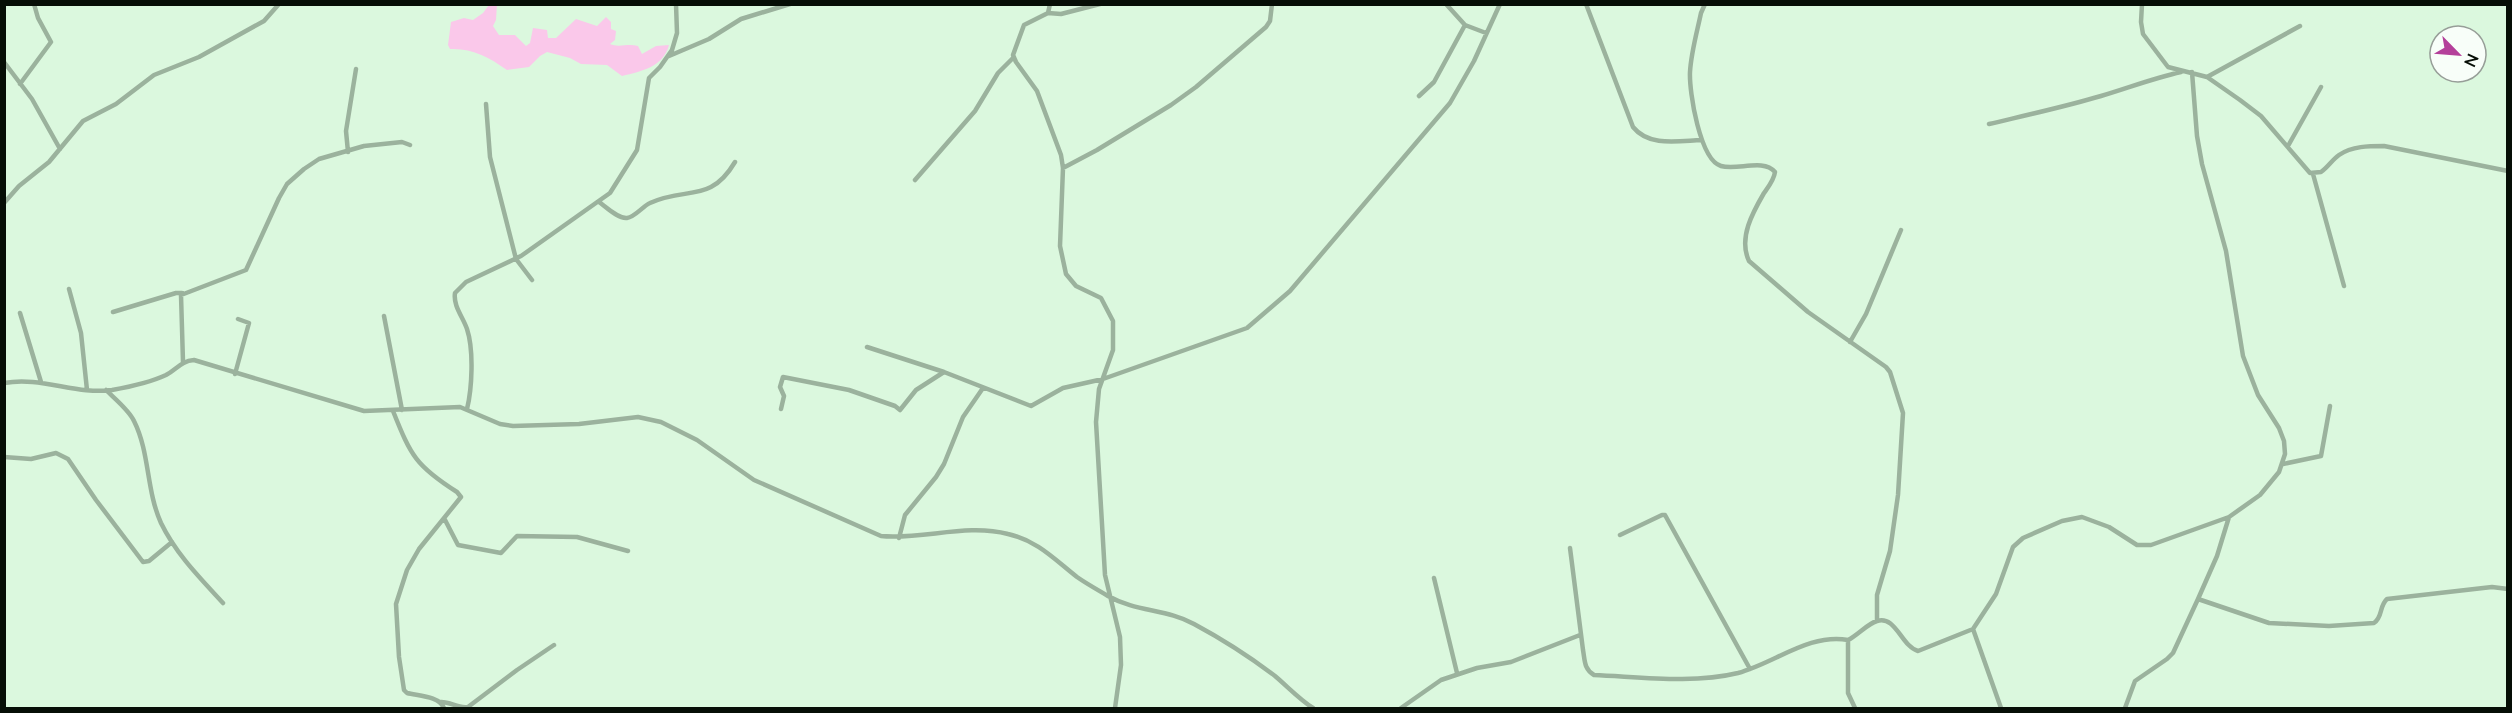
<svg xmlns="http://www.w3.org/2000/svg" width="2512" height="713" font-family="Lato,sans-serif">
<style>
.green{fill:#fac8ea}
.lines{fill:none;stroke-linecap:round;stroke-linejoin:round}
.minor{stroke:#9bb29d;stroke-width:4.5}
</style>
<rect width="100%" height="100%" fill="#dbf8de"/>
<path class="green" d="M497 4 496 20 493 26 499 35H515L526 46 530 43 533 28 547 30 548 38H556L576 19 597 26 606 17 611 22V29L616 31 615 40 610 44C619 48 628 43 638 46L642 54 656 46 669 45C663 67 642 71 622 76L607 65 581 64 570 58 547 52 540 56 529 67 507 70C489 57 472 48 450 49L448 45 451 22 464 18 473 20 483 13 489 5Z"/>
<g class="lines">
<path class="minor" d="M1050 4 1048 13 1024 25 1013 55 1016 62 1037 91 1061 155 1063 168 1060 246 1066 274 1076 286 1101 298 1113 321V350L1099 389 1096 422 1105 575 1120 637 1121 665 1115 708
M1446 4 1465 25 1486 33
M1586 4 1633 127C1649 147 1678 141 1701 140
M1705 4 1701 13C1697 32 1691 53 1690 72 1689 92 1700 160 1721 166 1737 171 1763 158 1775 172 1774 180 1769 186 1764 193 1753 212 1738 238 1749 261L1808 312 1886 367 1890 372 1903 413 1898 495 1890 551 1877 595V621
M2142 4 2141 22 2143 34 2168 67 2207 77 2240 100 2261 116 2310 173 2321 172C2328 167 2332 160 2339 155 2352 146 2369 146 2384 146L2508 171
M1048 13 1061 14 1100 4
M669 56 709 39 741 19 790 4
M4 62 32 99 60 149
M2207 77 2300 26
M20 84 51 42 38 18 34 4
M1419 96 1434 82 1465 25
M486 104 490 157 516 259 532 280
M1989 124C2027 115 2064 107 2101 96 2128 88 2154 78 2181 72
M2288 146 2321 87
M348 152 346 131 356 69
M1063 168 1097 150 1171 105 1196 87 1266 27 1270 21 1272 4
M2313 174 2344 286
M915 180 975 111 998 73 1013 58
M599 202C606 207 618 219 627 218 635 217 643 206 650 203 687 186 710 204 735 162
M4 203 19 186 49 162 83 121 116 104 154 75 199 57 264 21 279 4
M69 289 81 333 87 390
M113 312 176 293H182
M20 313 41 382
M384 316 402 410
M1850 342 1866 314 1901 230
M867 347 944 372 1031 406 1063 388 1103 379 1247 328 1290 291 1450 103 1474 61 1500 4
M183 362 181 295 246 270 279 198 287 184 304 169 319 159 364 146 402 142 410 145
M235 374 249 323 238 319
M4 383C41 376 76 395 112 390 129 387 151 382 166 375 177 369 181 361 194 360L364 411 460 407 500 424 513 426 579 424 638 417 661 422 697 440 754 480 881 536C923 540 966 523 1008 534 1038 541 1054 559 1077 577 1087 584 1098 590 1108 596 1136 612 1167 609 1194 624 1222 639 1250 657 1275 676 1288 687 1299 699 1313 708
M106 390C115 399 129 410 134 421 150 453 146 490 161 523 176 554 200 578 223 603
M467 409C472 389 474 350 467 329 463 317 453 306 455 293L466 282 521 256 610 193 637 150 649 78 660 67 672 50 677 33 676 4
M781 409 784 396 780 387 783 377 849 390 895 406 900 410 916 390 944 372
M393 411C411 456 416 466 457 492L461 497 419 549 407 570 396 604 399 657 404 690 407 693C419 696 439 696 444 708
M4 457 31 459 56 453 68 459 96 500 143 562 149 561 172 542
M2283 464 2321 456 2330 406
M2229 517 2217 556 2198 599 2269 623 2329 626 2374 623C2383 617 2379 606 2387 599L2492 587 2508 589
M444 518 458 545 501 553 517 536 577 537 628 551
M1620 535 1662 515H1665L1750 669
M899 538 905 515 936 477 944 464 963 417 983 388
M1570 548 1583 650C1585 661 1584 669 1594 675 1641 677 1693 684 1738 673 1775 663 1809 633 1848 640 1858 635 1867 624 1877 621 1896 615 1901 646 1918 651L1973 629 1996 594 2013 547 2023 538 2062 521 2082 517 2109 527 2137 545H2151L2229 517 2260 495 2279 472 2285 454 2284 441 2279 428 2258 395 2243 356 2226 251 2202 164 2197 136 2192 72
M1434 578 1457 673
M1973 629 2001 708
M1848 640V693L1855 708
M440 702C450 701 458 709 468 707L517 670 554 645
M1401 708 1441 680 1477 668 1511 662 1580 635
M2125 708 2135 681 2167 659 2173 653 2198 599"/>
</g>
<rect width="2512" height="713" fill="none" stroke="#060e06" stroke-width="12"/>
<g transform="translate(2458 54) rotate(115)"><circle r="28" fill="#f8fef9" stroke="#979e98" stroke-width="1.5"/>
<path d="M0-4.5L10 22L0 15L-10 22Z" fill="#b4409a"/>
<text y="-9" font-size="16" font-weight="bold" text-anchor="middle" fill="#060e06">N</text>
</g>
</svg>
